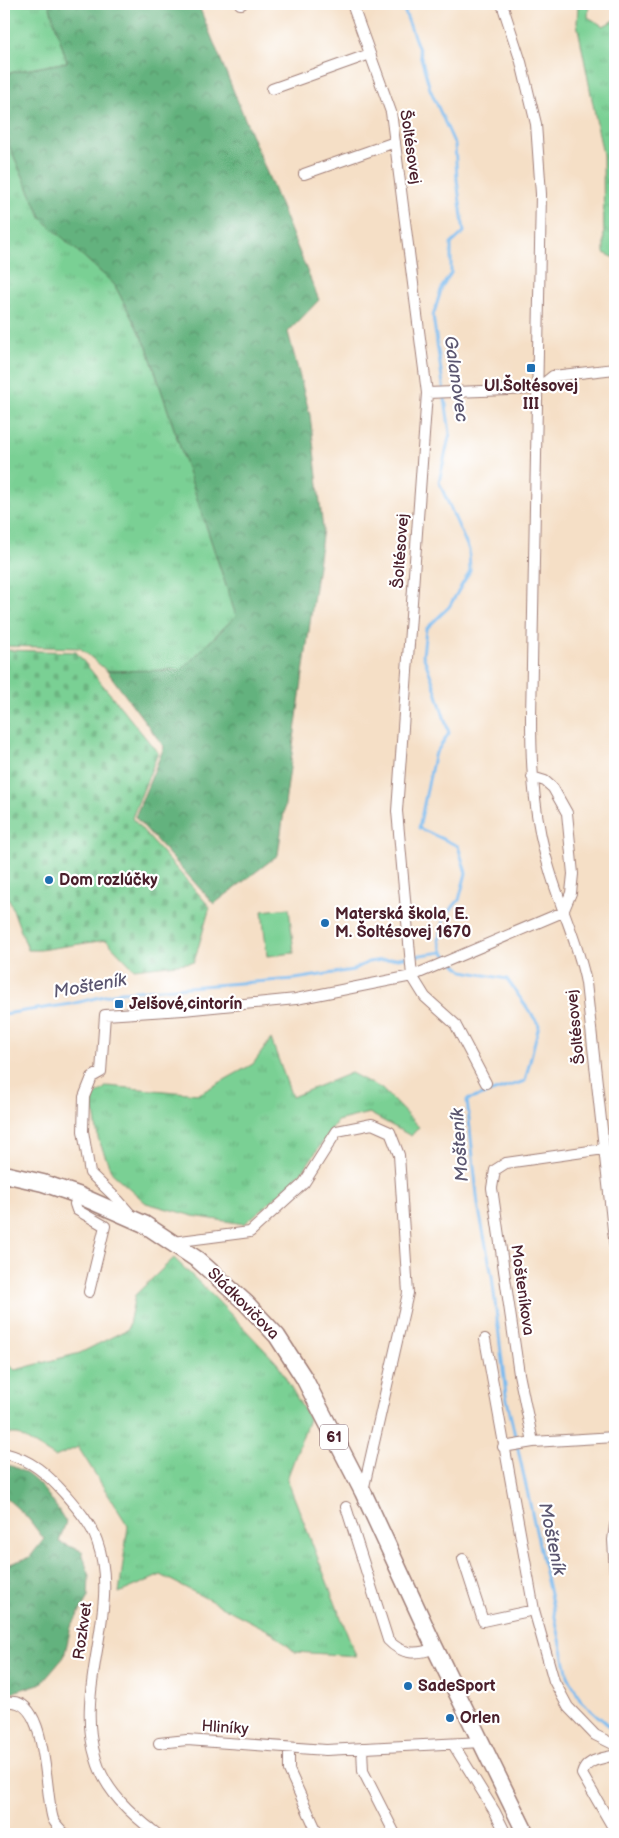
<svg xmlns="http://www.w3.org/2000/svg" width="619" height="1838" font-family="'Balsamiq Sans',sans-serif">
<style>
.grass{fill:url(#grass-tufts);stroke:#627860}
.forest{fill:url(#forest-crowns);stroke:#566854}
.cemetery{fill:url(#cemetery-stones);stroke:#627860}
.garden{fill:#7ad094;stroke:#627860}
.lines{fill:none;stroke-linecap:round;stroke-linejoin:round}
.stream{stroke:#7bbbef;stroke-width:3}
.street-casing{stroke:#a07f78;stroke-width:12}
.primary-casing{stroke:#a07f78;stroke-width:19}
.street{stroke:#fff;stroke-width:10}
.primary{stroke:#fff;stroke-width:16}
.poi-dot{fill:#1f6fb2;stroke:#fff;stroke-width:2}
.labels{text-anchor:middle;dominant-baseline:central;stroke-width:4.5;stroke-linejoin:round;paint-order:stroke}
.shield{fill:#fff;stroke:#80626b;stroke-width:1}
.shield-label{font-size:15px;font-weight:bold;fill:#4a1f2b}
.street-label{font-size:16px;fill:#4a1f2b;stroke:#fff}
.poi-label{font-size:16px;font-weight:bold;fill:#4a1f2b;stroke:#fff;text-anchor:start}
.water-label{font-size:18px;font-style:italic;fill:#5b5670;stroke:#fff}
</style>
<defs>
<pattern id="grass-tufts" width="24" height="20" patternUnits="userSpaceOnUse" patternTransform="scale(1.25)"><rect width="24" height="20" fill="#7ad094"/><path d="M3 7l-1-3M5 7V3M7 7l1-3M15 17l-1-3M17 17v-4M19 17l1-3" fill="none" stroke="#6bb280"/></pattern>
<pattern id="forest-crowns" width="20" height="18" patternUnits="userSpaceOnUse" patternTransform="scale(1.25)"><rect width="20" height="18" fill="#63b27e"/><path d="M2 6a3 3 0 1 1 6 0M12 15a3 3 0 1 1 6 0" fill="none" stroke="#549067"/></pattern>
<pattern id="cemetery-stones" width="16" height="16" patternUnits="userSpaceOnUse" patternTransform="scale(1.25)"><rect width="16" height="16" fill="#7ad094"/><path d="M2 7V4a2 2 0 0 1 4 0v3zM10 15v-3a2 2 0 0 1 4 0v3z" fill="#6bb280"/></pattern>
</defs>
<rect width="100%" height="100%" fill="#fff"/>
<filter id="ink" filterUnits="userSpaceOnUse"><feTurbulence type="fractalNoise" baseFrequency=".02" numOctaves="2"/><feDisplacementMap in="SourceGraphic" scale="10" xChannelSelector="R" yChannelSelector="G"/><feConvolveMatrix kernelMatrix="1 2 1 2 8 2 1 2 1" color-interpolation-filters="sRGB"/></filter>
<filter id="wash" filterUnits="userSpaceOnUse"><feTurbulence type="fractalNoise" baseFrequency=".0096" numOctaves="4" result="noise"/><feDisplacementMap in="SourceGraphic" scale="20" xChannelSelector="R" yChannelSelector="G"/><feGaussianBlur stdDeviation="1.12" result="paint"/><feColorMatrix in="noise" values="0 0 0 0 0 0 0 0 0 0 0 0 0 0 0 0 0 1.4 0 .05"/><feComposite in="paint" operator="in"/></filter>
<g filter="url(#wash)">
<rect width="100%" height="100%" fill="#f5dfc6"/>
<path class="grass" d="M4 4H49L67 62 9 73 4 86Z
M578 4H589L588 17 603 26 615 20V258L604 253 603 155 577 23Z
M4 134 42 219 114 284 147 347 236 616 181 670 107 671 80 648 4 646Z
M271 1039 292 1097 351 1073 382 1089 419 1127 411 1136 369 1113 337 1121 305 1168 276 1197 244 1224 193 1216 146 1203 112 1173 98 1138 92 1098 107 1086 199 1094 253 1064Z
M174 1258 218 1301 277 1363 309 1419 287 1479 356 1656 295 1652 273 1633 161 1575 119 1593 128 1526 78 1447 55 1457 17 1434H4V1362L15 1370 80 1353 128 1329 135 1295Z"/>
<path class="forest" d="M49 4H198L319 300 288 332 310 415 323 529 278 855 214 904 135 817 164 747 107 671 181 670 236 616 147 347 114 284 42 219 4 134V86L9 73 67 62Z
M4 1464C34 1470 51 1498 66 1522L59 1542 82 1551 89 1576 88 1597 71 1627 64 1657 42 1683 4 1695V1566L30 1557 44 1539 27 1517 4 1496Z"/>
<path class="cemetery" d="M4 650 76 652 158 753 132 818 210 907 194 962 134 969 106 940 40 950H28L4 886Z"/>
<path class="garden" d="M289 908 294 953 267 956 262 911Z"/>
<g class="lines">
<path class="stream" d="M402 4 419 50 430 89 455 145 457 180 464 232 451 244V273L442 287 433 316 450 433 439 482 469 550 470 571 449 607 426 629 423 655 433 682 449 733 434 756 419 828 458 846 466 873 459 900 444 917 439 940 443 952
M4 1014 71 1004 121 992 295 979 353 970 368 962 443 952 463 971 507 979 539 1025 525 1081 467 1100 478 1205 492 1276 506 1395 568 1676 581 1701 609 1726 615 1729"/>
</g>
</g>
<g filter="url(#ink)">
<g class="lines">
<g class="street-casing">
<path id="street" d="M240 4H242
M352 4 391 112 427 393 397 811 412 976 425 997 455 1024 486 1083
M502 4 521 62 536 124 541 194 531 717C531 769 534 821 550 871 561 909 579 945 586 983L615 1248
M272 89 370 54
M304 174 395 142
M427 393 537 389 553 376 615 369
M604 1149 506 1163 495 1170 492 1188 519 1374 533 1442 615 1437
M78 1195 75 1204 77 1210 105 1226 89 1292
M132 1216 118 1200 90 1173 83 1131 84 1097 92 1077 101 1072 105 1015 183 1010 296 999 412 976 563 912 571 893 573 874 567 813 553 788 545 781 532 777
M173 1242 250 1232 304 1183 337 1131 372 1124 390 1132 399 1155 408 1293 363 1491
M485 1339 534 1610 554 1681 568 1707 595 1735 615 1745
M503 1447 533 1442
M4 1453C32 1460 46 1473 65 1494 77 1508 91 1524 97 1541 122 1609 73 1687 96 1759 105 1791 131 1814 157 1834
M346 1507 388 1640C402 1655 417 1655 435 1648
M615 1525 613 1540 615 1574
M463 1559 483 1621 534 1610
M4 1703C49 1690 44 1793 53 1819 55 1824 61 1830 65 1834
M159 1743 187 1740 326 1750 482 1742
M453 1744 495 1812 506 1834
M289 1748V1770L318 1834
M362 1748 363 1771 395 1834
M615 1755C602 1759 586 1759 582 1774L615 1831"/>
</g>
<g class="primary-casing">
<path id="primary" d="M4 1174 43 1183 78 1195 144 1224 198 1260 246 1303 277 1336 304 1378 363 1492 435 1648 526 1834"/>
</g>
<use href="#street" class="street"/>
<use href="#primary" class="primary"/>
</g>
</g>
<g class="poi-dot">
<rect x="526" y="363" width="10" height="10" rx="2.5"/>
<circle cx="49" cy="880" r="5"/>
<circle cx="325" cy="923" r="5"/>
<rect x="114" y="999" width="10" height="10" rx="2.5"/>
<circle cx="408" cy="1686" r="5"/>
<circle cx="450" cy="1718" r="5"/>
</g>
<g class="labels">
<rect class="shield" x="320" y="1424.5" width="28" height="25" rx="4"/>
<g class="shield-label">
<text x="334" y="1437">61</text>
</g>
<g class="street-label">
<text transform="translate(410 147) rotate(82)">Šoltésovej</text>
<text transform="translate(401 551) rotate(-86)">Šoltésovej</text>
<text transform="translate(576 1027) rotate(-96)">Šoltésovej</text>
<text transform="translate(522 1290) rotate(82)">Mošteníkova</text>
<text transform="translate(243 1304) rotate(45)">Sládkovičova</text>
<text transform="translate(83 1631) rotate(-82)">Rozkvet</text>
<text transform="translate(225 1728) rotate(4)">Hliníky</text>
</g>
<g class="poi-label">
<text x="531" y="386" text-anchor="middle">Ul.Šoltésovej<tspan x="531" dy="18">III</tspan></text>
<text x="59" y="880">Dom rozlúčky</text>
<text x="335" y="914">Materská škola, E.<tspan x="335" dy="18">M. Šoltésovej 1670</tspan></text>
<text x="129" y="1004">Jelšové,cintorín</text>
<text x="418" y="1686">SadeSport</text>
<text x="460" y="1718">Orlen</text>
</g>
<g class="water-label">
<text transform="translate(456 379) rotate(82)">Galanovec</text>
<text transform="translate(90 986) rotate(-10)">Mošteník</text>
<text transform="translate(460 1145) rotate(-94)">Mošteník</text>
<text transform="translate(552 1539) rotate(78)">Mošteník</text>
</g>
</g>
<rect width="619" height="1838" fill="none" stroke="#fff" stroke-width="20"/>
</svg>
